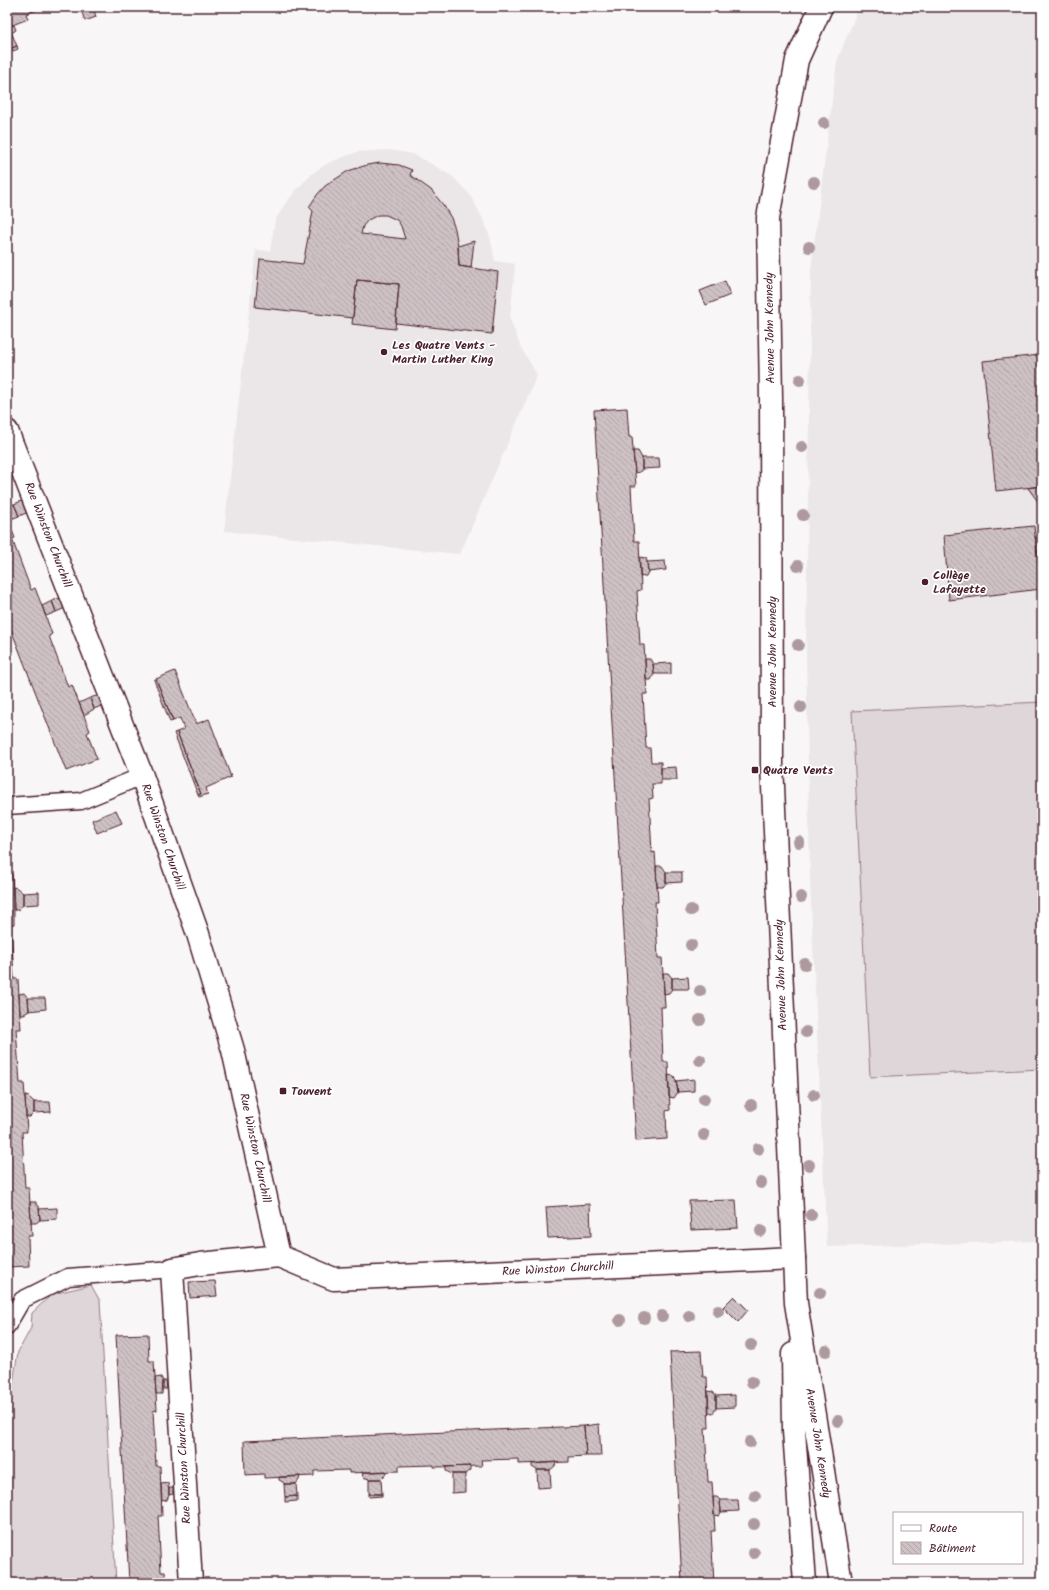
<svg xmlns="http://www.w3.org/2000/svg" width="1049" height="1590" font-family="Kalam,sans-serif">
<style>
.built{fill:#ebe6e8}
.grass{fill:#ded6d9;stroke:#947a82}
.building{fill:url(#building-back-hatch);stroke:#4a1f2b;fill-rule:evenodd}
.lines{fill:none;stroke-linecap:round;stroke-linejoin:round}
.service-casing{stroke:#4a1f2b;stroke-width:19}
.minor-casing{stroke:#4a1f2b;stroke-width:25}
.secondary-casing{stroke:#4a1f2b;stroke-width:25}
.service{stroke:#fff;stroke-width:16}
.minor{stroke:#fff;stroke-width:22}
.secondary{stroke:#fff;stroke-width:22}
.tree{fill:#ad999e}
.poi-dot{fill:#4a1f2b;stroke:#fff;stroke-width:1.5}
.labels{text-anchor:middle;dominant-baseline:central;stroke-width:3.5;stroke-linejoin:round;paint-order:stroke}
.street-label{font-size:12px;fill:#4a1f2b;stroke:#fff}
.poi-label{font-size:12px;font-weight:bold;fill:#4a1f2b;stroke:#fff;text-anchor:start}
</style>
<defs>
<pattern id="building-back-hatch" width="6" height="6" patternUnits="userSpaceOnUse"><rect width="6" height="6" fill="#cdc1c4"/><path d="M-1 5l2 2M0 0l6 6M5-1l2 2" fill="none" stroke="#b2a5a9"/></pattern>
</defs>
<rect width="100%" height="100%" fill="#f8f6f7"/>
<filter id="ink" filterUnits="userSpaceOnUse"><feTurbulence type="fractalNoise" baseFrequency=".025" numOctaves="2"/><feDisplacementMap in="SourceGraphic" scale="8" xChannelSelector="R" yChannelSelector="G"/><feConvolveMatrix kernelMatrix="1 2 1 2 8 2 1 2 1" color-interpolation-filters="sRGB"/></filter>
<g filter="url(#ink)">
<path class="built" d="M859 7H1042V1241L827 1247 810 880 806 647 811 270 837 61Z
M389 150 413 154 433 165 453 177 470 195 481 215 490 237 495 261 515 264 510 319 520 346 537 375 460 554 224 531 256 250 270 251 275 221 283 207 295 191 313 173 328 163 357 152Z"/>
<path class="grass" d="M1042 702V1069L870 1077 852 711Z
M91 1285 100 1301 116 1583H7V1419L18 1352 31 1328 32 1313 52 1294Z"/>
<path class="building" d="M7 7H44L26 14 28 19 7 27Z
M80 7H93L96 17 85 21Z
M14 25 16 30 7 36V27Z
M12 34 17 46 7 50V36Z
M17 46 18 49 8 53 7 50Z
M380 163 399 165 412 170 410 175 431 190 444 206 451 218 455 229 458 246 459 266 498 272 492 334 396 323 399 284 357 280 353 318 255 307 260 259 303 264 313 211 309 207 317 195 325 186 348 171 367 165ZM378 215H386L397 220 401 226 405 239 361 234 363 226 368 220Z
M474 241 471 268 459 266 458 246Z
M357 280 399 284 395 329 352 324Z
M725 281 730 295 706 305 700 291Z
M1038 342H1042V486L996 491 983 361 1040 355Z
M627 408 629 437H632L636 486H631L634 541H639L641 590 637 591 640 645H644L647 694H643L646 748H650L651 762H661V784H652L653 798 649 799 652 853 655 852 656 866 658 902H655L658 958H662L665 1007H661L663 1062H668L670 1110 666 1111 667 1139 636 1141 594 410Z
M633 451H638L642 458V469L640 472 635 473Z
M642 458H659L660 468 642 469Z
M1042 486V507L1028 488Z
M27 499 31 511 19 516 14 504Z
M14 504 19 516 8 520 7 506Z
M7 518 15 538 12 539 31 590 35 588 42 606 52 634 49 636 68 687 72 685 90 731 87 733 97 759 66 771 7 619Z
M1034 526 1041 589 949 600 944 535Z
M1035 536 1042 546V575L1040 577Z
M639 557 646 558 647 562 648 572 646 576 640 577Z
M665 561 666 570 648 572 647 562Z
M65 596 70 606 56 612 52 601Z
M52 601 56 612 46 616 42 606Z
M645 659H650L653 664 654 674 651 680H646Z
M671 663V674H654L653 664Z
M175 671 196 724 209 719 231 777 206 788 208 794 199 797 198 795 201 794 177 732 184 729 180 718 173 721 156 679Z
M156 679 173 721 170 722 154 680Z
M102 694 106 704 94 709 90 698Z
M90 698 94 709 84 715 79 703Z
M177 732 201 794 198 795 174 733Z
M676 767 677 780H661V768Z
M116 810 122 823 97 833 92 820Z
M7 856 8 874H12L14 910V924L11 925 14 979H18L20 1014 21 1029H16L20 1083H24L25 1096 27 1132H22L25 1188H29L32 1236H28L29 1266 7 1267Z
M656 866H662L666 872V883L663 887H657Z
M666 872H682V882L666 883Z
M13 887 17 888 23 893V905L18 910H14Z
M39 892V904L23 905V893Z
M663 973H668L672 978V989L669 993 664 994Z
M688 977 689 989H672V978Z
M24 993 28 998 29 1011 24 1014H20L19 994Z
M28 998H45L46 1009 29 1011Z
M668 1075 674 1076 676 1081 678 1092 674 1098 669 1097Z
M694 1079V1091L678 1092 676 1081Z
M25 1096 29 1097 34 1102V1113L30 1117H26Z
M34 1102H50L51 1112 34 1113Z
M736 1200 738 1228 691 1230 689 1201Z
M30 1202H36V1204L39 1206 40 1220 36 1223H31Z
M590 1204 591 1236 548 1238 546 1207Z
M57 1208V1219L40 1220 39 1209Z
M215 1281 217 1296 190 1298 189 1282Z
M734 1296 748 1310 738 1322 723 1307Z
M148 1334 149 1361H154L157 1410 153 1411 156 1466H160L162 1516H158L161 1572H165L166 1583H129L116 1335Z
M701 1351 703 1377H707L709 1428H705L708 1482H712L713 1497 715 1531H711L714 1583H682L670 1352Z
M161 1377 163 1381 162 1394H156L155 1378Z
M163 1381H166L167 1389H163Z
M708 1391 713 1392 716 1396V1408L713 1414 709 1413Z
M735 1395V1407L716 1408V1396Z
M599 1424 601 1456H586L584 1426Z
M584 1426 586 1456 569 1457V1462L519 1464V1459L481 1460 482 1466 434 1467V1465L399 1466V1471L349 1473V1470L314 1471V1476L264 1478V1474L245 1475 244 1441Z
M556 1462 555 1466 550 1470H537L532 1467V1464Z
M470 1466V1470L465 1474H452L446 1471V1467Z
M537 1470H550L551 1487 538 1488Z
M386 1471 385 1475 381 1479H369L363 1477 362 1472Z
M452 1474H465V1492L452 1493Z
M300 1476 299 1480 296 1484H284L283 1482 279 1480V1477Z
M369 1479H381L382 1494H369Z
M168 1483 169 1495 167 1500 162 1501 161 1484Z
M284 1484H296L297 1496 285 1497Z
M169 1488H173V1494L169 1495Z
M369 1494H382V1496L369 1497Z
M297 1496V1501L285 1502V1497Z
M713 1497H717L720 1500 721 1512 719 1516 714 1515Z
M720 1500H738L739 1511 721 1512Z"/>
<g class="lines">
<g class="service-casing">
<path id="service" d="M7 806 81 801 142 776
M7 1326 22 1300 68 1277 172 1269"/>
</g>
<g class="minor-casing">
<path id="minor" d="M7 431 142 776 198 934 233 1050 279 1256
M191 1583 172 1269 200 1264 279 1256 334 1279 794 1258"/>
</g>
<g class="secondary-casing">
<path id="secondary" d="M821 7 797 60 768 218 771 398 772 764 796 1303 841 1583
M793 1354 794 1431 805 1583"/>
</g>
<use href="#service" class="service"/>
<use href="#minor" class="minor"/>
<use href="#secondary" class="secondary"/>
</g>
<g class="tree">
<circle cx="824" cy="123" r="6"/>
<circle cx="814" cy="182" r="6"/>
<circle cx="809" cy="247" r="6"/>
<circle cx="800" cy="380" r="6"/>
<circle cx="802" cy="447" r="6"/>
<circle cx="803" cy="515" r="6"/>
<circle cx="798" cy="566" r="6"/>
<circle cx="798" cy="645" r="6"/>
<circle cx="801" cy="707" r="6"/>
<circle cx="799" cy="842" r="6"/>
<circle cx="801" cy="897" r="6"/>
<circle cx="691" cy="910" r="6"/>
<circle cx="691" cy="945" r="6"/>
<circle cx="805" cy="964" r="6"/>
<circle cx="700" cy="991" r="6"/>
<circle cx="700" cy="1020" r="6"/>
<circle cx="806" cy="1032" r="6"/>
<circle cx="700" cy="1060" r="6"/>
<circle cx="814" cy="1095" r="6"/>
<circle cx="704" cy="1099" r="6"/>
<circle cx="751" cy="1105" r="6"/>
<circle cx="704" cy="1135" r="6"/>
<circle cx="758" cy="1149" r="6"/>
<circle cx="809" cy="1165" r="6"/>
<circle cx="761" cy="1183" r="6"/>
<circle cx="811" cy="1215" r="6"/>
<circle cx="761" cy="1231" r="6"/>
<circle cx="820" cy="1293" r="6"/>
<circle cx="718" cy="1311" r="6"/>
<circle cx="662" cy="1316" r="6"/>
<circle cx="689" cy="1316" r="6"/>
<circle cx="644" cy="1318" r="6"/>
<circle cx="620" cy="1320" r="6"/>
<circle cx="751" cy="1345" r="6"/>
<circle cx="826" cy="1351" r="6"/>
<circle cx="752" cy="1382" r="6"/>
<circle cx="838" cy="1421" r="6"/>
<circle cx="750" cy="1442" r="6"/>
<circle cx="755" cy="1496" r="6"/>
<circle cx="754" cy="1524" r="6"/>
<circle cx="754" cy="1553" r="6"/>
</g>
</g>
<g class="poi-dot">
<circle cx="384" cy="352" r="4"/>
<circle cx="925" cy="582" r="4"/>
<rect x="751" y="766" width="8" height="8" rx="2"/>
<rect x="279" y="1087" width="8" height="8" rx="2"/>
</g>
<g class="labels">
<g class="street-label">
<text transform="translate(770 328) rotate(-91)">Avenue John Kennedy</text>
<text transform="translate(48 535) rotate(69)">Rue Winston Churchill</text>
<text transform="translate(772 652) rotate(-90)">Avenue John Kennedy</text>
<text transform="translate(163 837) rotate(71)">Rue Winston Churchill</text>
<text transform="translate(781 975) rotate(-92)">Avenue John Kennedy</text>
<text transform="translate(255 1148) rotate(78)">Rue Winston Churchill</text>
<text transform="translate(558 1269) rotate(-3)">Rue Winston Churchill</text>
<text transform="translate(818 1443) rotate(81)">Avenue John Kennedy</text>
<text transform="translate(184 1468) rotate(-93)">Rue Winston Churchill</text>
</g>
<g class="poi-label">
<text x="392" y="345">Les Quatre Vents -<tspan x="392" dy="14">Martin Luther King</tspan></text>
<text x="933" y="575">Collège<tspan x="933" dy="14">Lafayette</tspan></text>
<text x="763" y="770">Quatre Vents</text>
<text x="291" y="1091">Touvent</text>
</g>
</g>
<rect width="1049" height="1590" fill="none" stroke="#fff" stroke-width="24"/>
<rect x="12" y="12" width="1025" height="1566" fill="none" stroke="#4a1f2b" stroke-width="1.5" filter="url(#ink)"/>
<rect x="893" y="1512" width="130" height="52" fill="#ffffff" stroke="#b7a5aa"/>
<rect x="901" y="1525" width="20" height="6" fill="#ffffff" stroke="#b7a5aa"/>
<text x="929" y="1532" font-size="12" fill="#4a1f2b">Route</text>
<rect x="901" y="1542" width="20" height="12" fill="url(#building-back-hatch)" stroke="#b7a5aa"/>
<text x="929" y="1552" font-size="12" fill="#4a1f2b">Bâtiment</text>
</svg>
